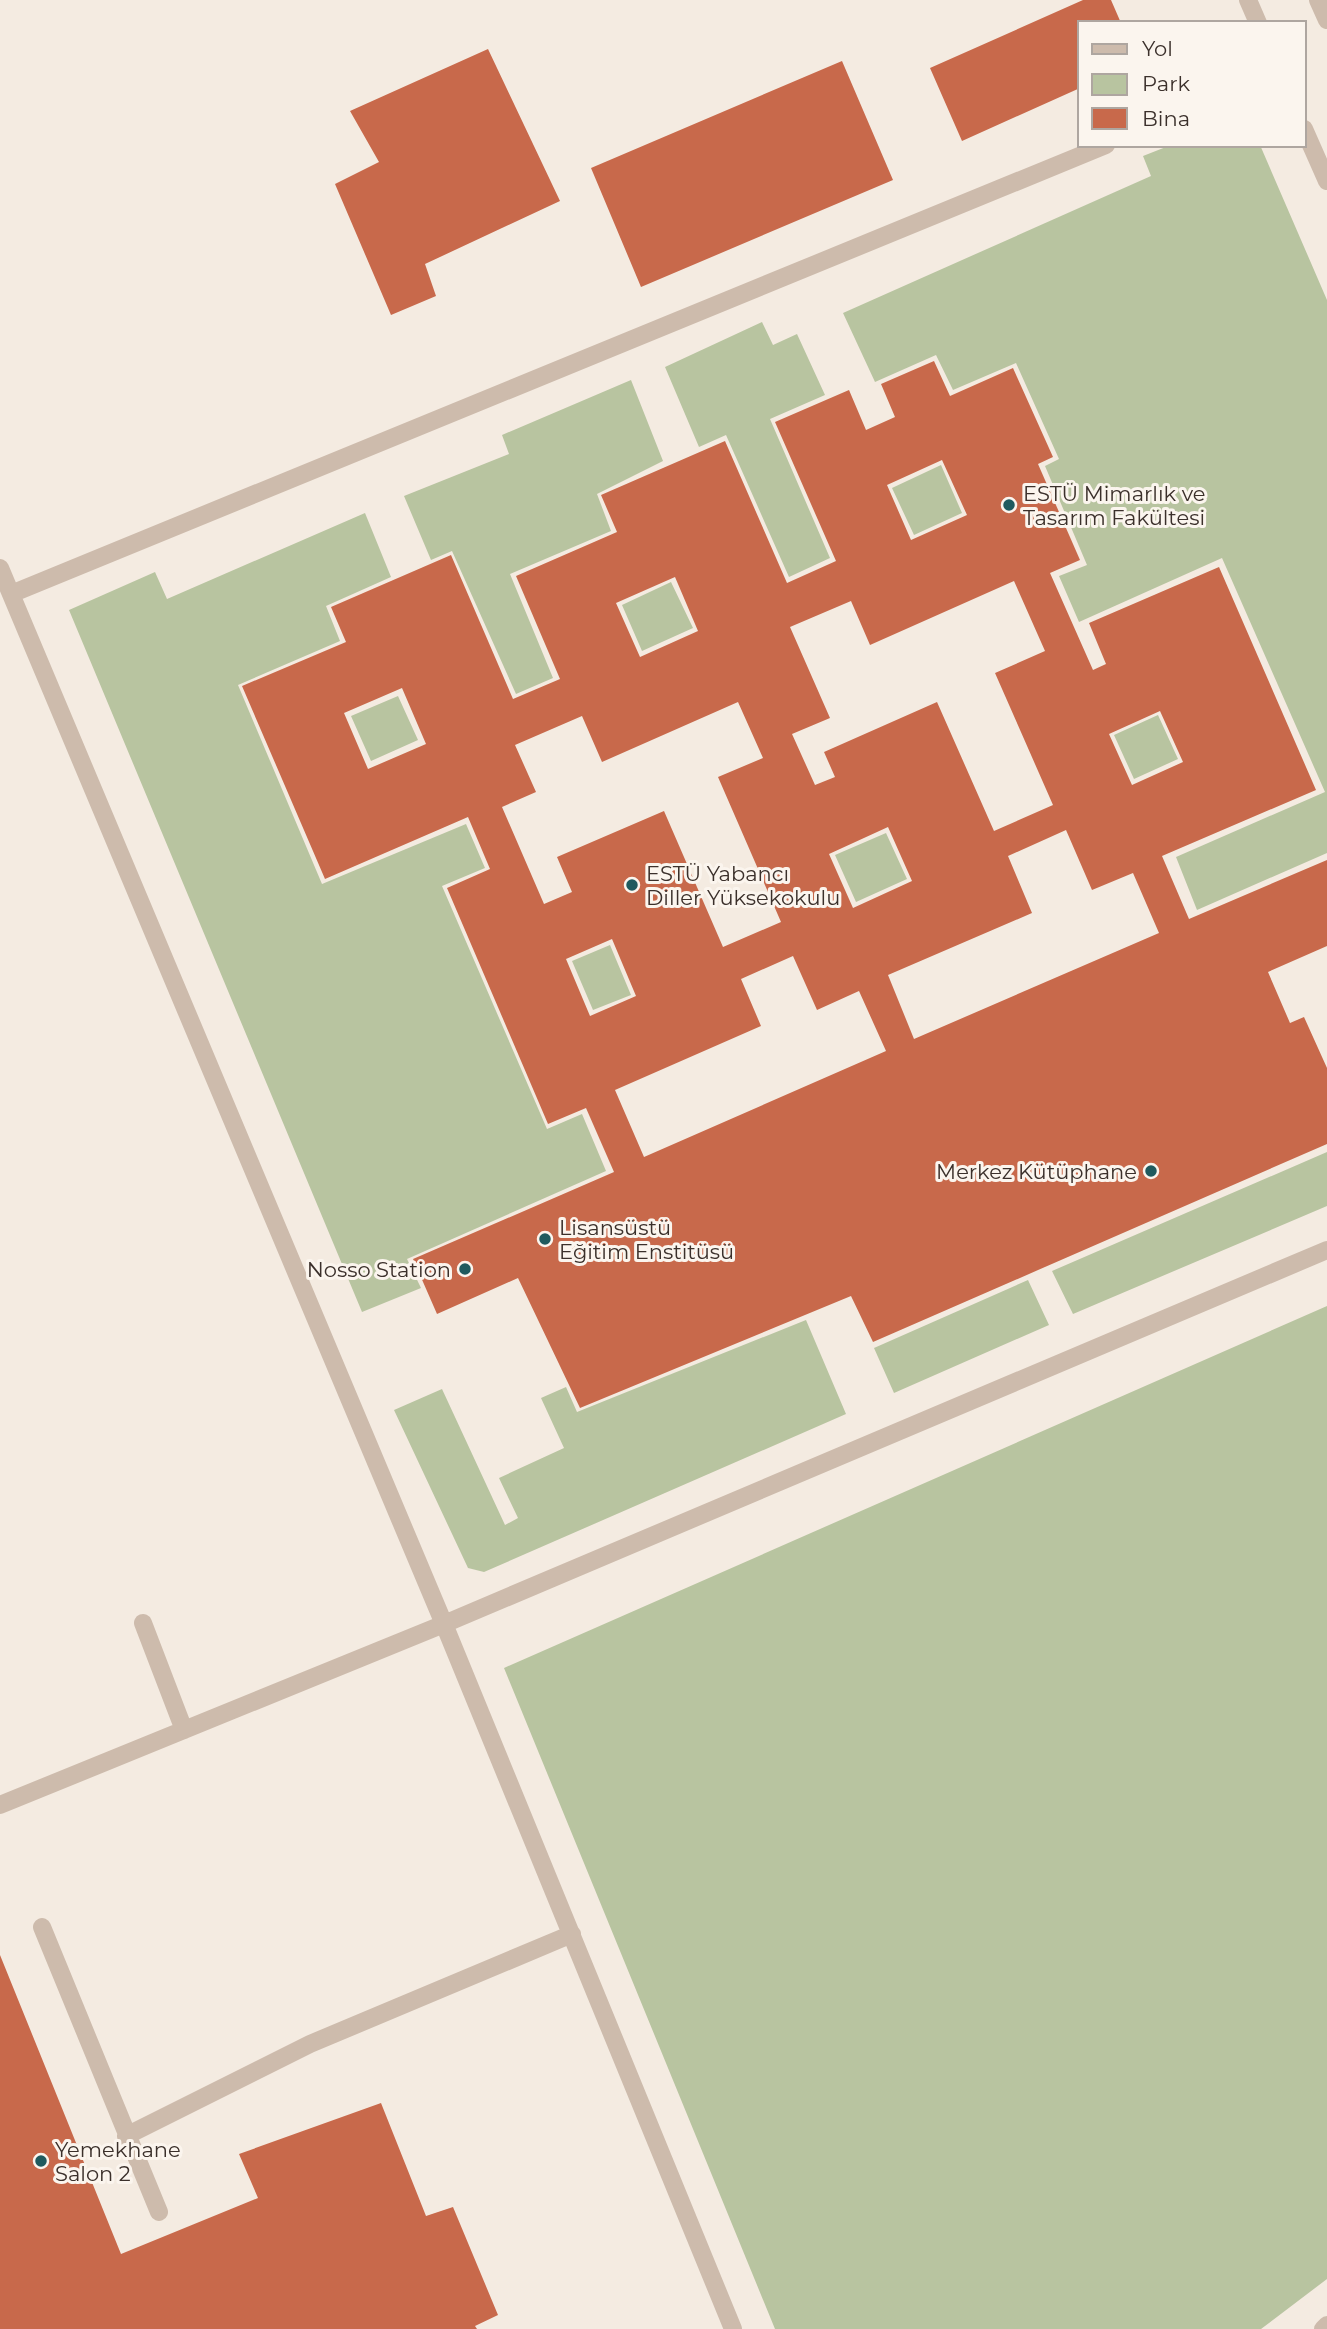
<svg xmlns="http://www.w3.org/2000/svg" width="1327" height="2329" font-family="Montserrat,sans-serif">
<style>
.green{fill:#b8c4a0}
.building{fill:#c8694b;fill-rule:evenodd}
.lines{fill:none;stroke-linecap:round;stroke-linejoin:round}
.service{stroke:#cdbbac;stroke-width:18}
.tertiary{stroke:#cdbbac;stroke-width:18}
.poi-dot{fill:#1f5a5e;stroke:#fbf5ee;stroke-width:2.5}
.labels{text-anchor:middle;dominant-baseline:central;stroke-width:6;stroke-linejoin:round;paint-order:stroke}
.poi-label{font-size:21px;fill:#3b302b;stroke:#fbf5ee;text-anchor:start}
</style>
<rect width="100%" height="100%" fill="#f4ebe1"/>
<path class="green" d="M1171 145H1260L1327 300V853L1197 910 1176 857 1325 792 1222 558 1079 622 1059 576 1087 565 1045 466 1059 459 1016 363 953 390 936 355 875 382 843 313 1151 176 1143 156Z
M762 322 773 345 797 334 825 395 770 419 830 558 789 577 726 435 699 447 665 367Z
M631 380 663 461 597 494 611 531 510 574 553 678 516 694 452 551 431 560 404 496 509 454 502 435Z
M941 465 962 513 914 535 892 488Z
M365 513 391 577 326 606 340 641 238 685 322 884 466 824 485 868 442 886 547 1129 582 1114 606 1171 407 1259 421 1288 362 1312 69 610 155 572 167 599Z
M671 582 693 628 642 651 622 605Z
M398 696 418 740 371 761 351 716Z
M1158 715 1178 759 1134 779 1114 735Z
M886 833 907 879 856 902 835 855Z
M610 945 631 995 593 1010 572 961Z
M1327 1152V1206L1073 1314 1052 1271Z
M1028 1280 1049 1325 894 1393 874 1348Z
M1327 1306V2279L1261 2329H775L504 1668Z
M806 1320 846 1414 484 1572 468 1568 394 1410 442 1389 505 1525 518 1518 499 1478 564 1448 541 1398 566 1387 577 1412Z"/>
<path class="building" d="M1083 0H1111L1121 23H1080V88L962 141 930 68Z
M488 49 560 201 425 264 436 296 391 315 335 184 379 162 350 111Z
M842 61 893 180 641 287 591 168Z
M934 361 950 396 1013 368 1053 457 1038 464 1080 560 1050 573 1093 670 1106 664 1089 623 1219 567 1316 790 1162 856 1189 919 1327 860V946L1268 972 1290 1023 1304 1017 1327 1068V1144L873 1342 851 1296 580 1408 518 1278 437 1314 413 1259 614 1172 586 1108 548 1124 447 888 490 869 468 817 325 879 242 686 346 642 331 607 451 555 513 699 560 679 516 576 617 532 601 495 725 441 787 583 836 561 775 422 849 390 866 430 895 417 881 384ZM942 460 967 515 911 540 887 485ZM675 577 698 631 640 657 616 603ZM1014 581 1045 651 995 673 1053 805 994 831 937 702 824 752 835 777 815 785 792 734 830 718 790 627 851 601 870 645ZM402 688 426 744 368 769 344 713ZM738 702 763 758 718 777 781 922 723 947 664 811 557 857 572 892 544 904 502 807 536 792 515 745 582 716 602 762ZM1160 711 1183 762 1132 785 1109 734ZM888 827 912 881 853 908 829 854ZM1066 830 1092 890 1133 873 1159 933 914 1039 888 975 1032 913 1008 856ZM612 939 636 996 590 1016 566 959ZM793 956 817 1010 859 991 886 1051 644 1157 615 1090 761 1026 741 979Z
M0 1955 121 2254 258 2198 239 2154 381 2103 426 2216 453 2207 498 2315 475 2326 477 2329H0Z"/>
<g class="lines">
<path class="service" d="M0 568 444 1624 733 2329
M11 594 1106 145
M143 1623 184 1730
M0 1805 444 1624 1327 1250
M42 1927 159 2212
M126 2136 310 2044 572 1934"/>
<path class="tertiary" d="M1248 0 1258 23
M1318 0 1327 20
M1304 129 1327 181
M1323 2329 1327 2325"/>
</g>
<g class="poi-dot">
<circle cx="1009" cy="505" r="7"/>
<circle cx="632" cy="885" r="7"/>
<circle cx="1151" cy="1171" r="7"/>
<circle cx="545" cy="1239" r="7"/>
<circle cx="465" cy="1269" r="7"/>
<circle cx="41" cy="2161" r="7"/>
</g>
<g class="labels">
<g class="poi-label">
<text x="1023" y="493">ESTÜ Mimarlık ve<tspan x="1023" dy="24">Tasarım Fakültesi</tspan></text>
<text x="646" y="873">ESTÜ Yabancı<tspan x="646" dy="24">Diller Yüksekokulu</tspan></text>
<text x="1137" y="1171" text-anchor="end">Merkez Kütüphane</text>
<text x="559" y="1227">Lisansüstü<tspan x="559" dy="24">Eğitim Enstitüsü</tspan></text>
<text x="451" y="1269" text-anchor="end">Nosso Station</text>
<text x="55" y="2149">Yemekhane<tspan x="55" dy="24">Salon 2</tspan></text>
</g>
</g>
<rect x="1078" y="21" width="228" height="126" fill="#fbf5ee" stroke="#aea6a0" stroke-width="2"/>
<rect x="1092" y="44" width="35" height="10" fill="#cdbbac" stroke="#aea6a0" stroke-width="2"/>
<text x="1142" y="56" font-size="21" fill="#3b302b">Yol</text>
<rect x="1092" y="74" width="35" height="21" fill="#b8c4a0" stroke="#aea6a0" stroke-width="2"/>
<text x="1142" y="91" font-size="21" fill="#3b302b">Park</text>
<rect x="1092" y="108" width="35" height="21" fill="#c8694b" stroke="#aea6a0" stroke-width="2"/>
<text x="1142" y="126" font-size="21" fill="#3b302b">Bina</text>
</svg>
